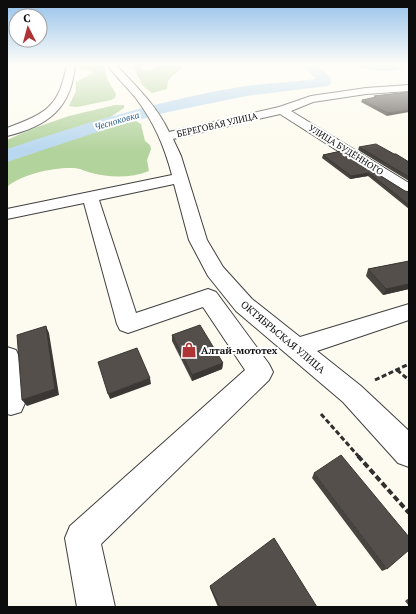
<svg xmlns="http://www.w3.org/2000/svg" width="416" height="614" font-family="'PT Serif',serif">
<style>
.forest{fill:#b3d39d}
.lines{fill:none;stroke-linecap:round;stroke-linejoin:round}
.river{fill:#b9d8ef;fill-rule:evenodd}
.minor-casing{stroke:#404040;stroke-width:2}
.path-far1{stroke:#2f2f2f;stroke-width:3;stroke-dasharray:5 2.5;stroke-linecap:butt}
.path{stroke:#2f2f2f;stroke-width:4;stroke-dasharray:6 3;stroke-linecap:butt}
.minor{fill:#fff;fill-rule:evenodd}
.wall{fill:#484440}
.shaded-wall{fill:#3b3734}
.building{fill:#544f4a;stroke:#3b3734}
.labels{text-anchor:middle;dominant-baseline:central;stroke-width:4;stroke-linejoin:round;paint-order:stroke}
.far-water-label{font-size:9px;font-style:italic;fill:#245c91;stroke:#fff}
.far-street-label{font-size:9px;fill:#0d0d0d;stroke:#fff}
.street-label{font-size:10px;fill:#0d0d0d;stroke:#fff}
.poi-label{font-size:10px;font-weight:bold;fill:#0d0d0d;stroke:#fff;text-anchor:start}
</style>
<rect width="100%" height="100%" fill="#fdfbef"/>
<path class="forest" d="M80 64H104L107 79 116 94 115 98 111 100 77 107 69 106 76 91V82L93 73 91 71 79 69Z
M132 64H140L143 70H151L160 64H187L172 76 168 81 167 89 152 93 143 86Z
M115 105H124V108L109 118 83 125 48 139 7 150V140L34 128 69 116Z
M136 121 141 124 145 141 150 145 151 149 147 160 149 171C132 178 110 178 92 173 86 172 80 168 74 168 55 167 21 174 7 187V160L66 140 125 122Z"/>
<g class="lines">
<path class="river" d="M301 64H316L330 77 331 83 328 86 246 96 168 112 109 128 7 162V149C85 123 164 99 246 86 269 83 292 82 316 79Z
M355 64H406C398 76 369 70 357 67Z"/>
<g class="minor-casing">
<path id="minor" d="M67 64H75C72 108 48 126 7 136V128C47 113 59 107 67 64Z
M107 64H115C135 85 157 106 169 132L279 107 311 96 366 88 409 85V91L366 94 313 102 291 111 409 183V195L404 193 280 114 173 139 181 156 207 240 223 267 252 299 300 337 409 304V320L317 351 361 386 409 431V467L398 463 343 402 236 311 208 276 189 240 174 184 99 200 136 313 208 289 216 292 269 364 273 372 269 380 101 544 115 607H77L65 538 70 526 245 370 203 307 128 333 120 330 117 324 84 203 7 219V209L172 175C164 145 154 122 135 97 126 86 115 76 107 64Z
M7 347 16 350 19 357 25 403 21 412 11 415 7 414Z"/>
</g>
<path class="path-far1" d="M397 370 409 380
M375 380 409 364
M321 414 359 457"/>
<path class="path" d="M358 456 409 513"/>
<use href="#minor" class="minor"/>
</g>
<path class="wall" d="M409 92 387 116 361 102 362 100 374 98V96Z
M359 147 394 154 409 162V181L358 150Z
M341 151 405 191 409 192V209L368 176 350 179 322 158 323 155Z
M409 261V289L383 295 366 276 368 269Z
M172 335 223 363 222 369 192 381 172 341Z
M314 473 387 569 382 571 312 478Z
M210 586 317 607H218L210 588Z
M409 598V606L405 601Z"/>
<path class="shaded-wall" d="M409 110V112L387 116 388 113Z
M369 173 368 176 350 179 351 176Z
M409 284V289L383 295 386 289Z
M46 326 49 333 59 395 27 406 22 400Z
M223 363 222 369 192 381V375Z
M150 378 151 384 110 399 108 394Z"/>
<path class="building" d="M409 92V110L388 113 362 100 376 97 374 96Z
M376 144 394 154H396L409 162V177L359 147Z
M341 151 405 191 409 192V205L369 173 351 176 323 155Z
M409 261V284L386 289 368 269Z
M200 325 223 363 192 375 172 335Z
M46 326 55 389 22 400 17 335Z
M137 348 150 378 108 394 98 362Z
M341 455 409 537V550L387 569 314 473Z
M274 538 317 607H220L210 586Z"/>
<linearGradient id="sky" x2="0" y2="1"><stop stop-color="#95c2eb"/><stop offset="0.43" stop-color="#fefdf8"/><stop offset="1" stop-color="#fefdf8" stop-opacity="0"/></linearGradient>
<rect width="416" height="150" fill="url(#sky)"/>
<defs>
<g id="shop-bare" transform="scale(1.2)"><path d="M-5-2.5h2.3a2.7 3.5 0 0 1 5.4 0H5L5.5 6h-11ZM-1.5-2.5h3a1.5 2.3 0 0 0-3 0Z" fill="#ae3435" stroke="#fff" stroke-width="2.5" paint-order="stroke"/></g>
</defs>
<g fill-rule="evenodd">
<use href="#shop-bare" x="189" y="350"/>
</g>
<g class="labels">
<g class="far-water-label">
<text transform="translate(117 121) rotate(-16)">Чесноковка</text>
</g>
<g class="far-street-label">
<text transform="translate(217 125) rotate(-13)">БЕРЕГОВАЯ УЛИЦА</text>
<text transform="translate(346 150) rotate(32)">УЛИЦА БУДЁННОГО</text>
</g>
<g class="street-label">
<text transform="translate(283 337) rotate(40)">ОКТЯБРЬСКАЯ УЛИЦА</text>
</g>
<g class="poi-label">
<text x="201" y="350">Алтай-мототех</text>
</g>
</g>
<rect width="416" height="614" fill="none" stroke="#0d0d0d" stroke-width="16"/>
<g transform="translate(28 28) rotate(354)"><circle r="19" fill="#ffffff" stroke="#9e9e9e"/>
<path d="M0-3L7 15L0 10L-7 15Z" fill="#ae3435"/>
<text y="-6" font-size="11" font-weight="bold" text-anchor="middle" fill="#0d0d0d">С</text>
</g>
</svg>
